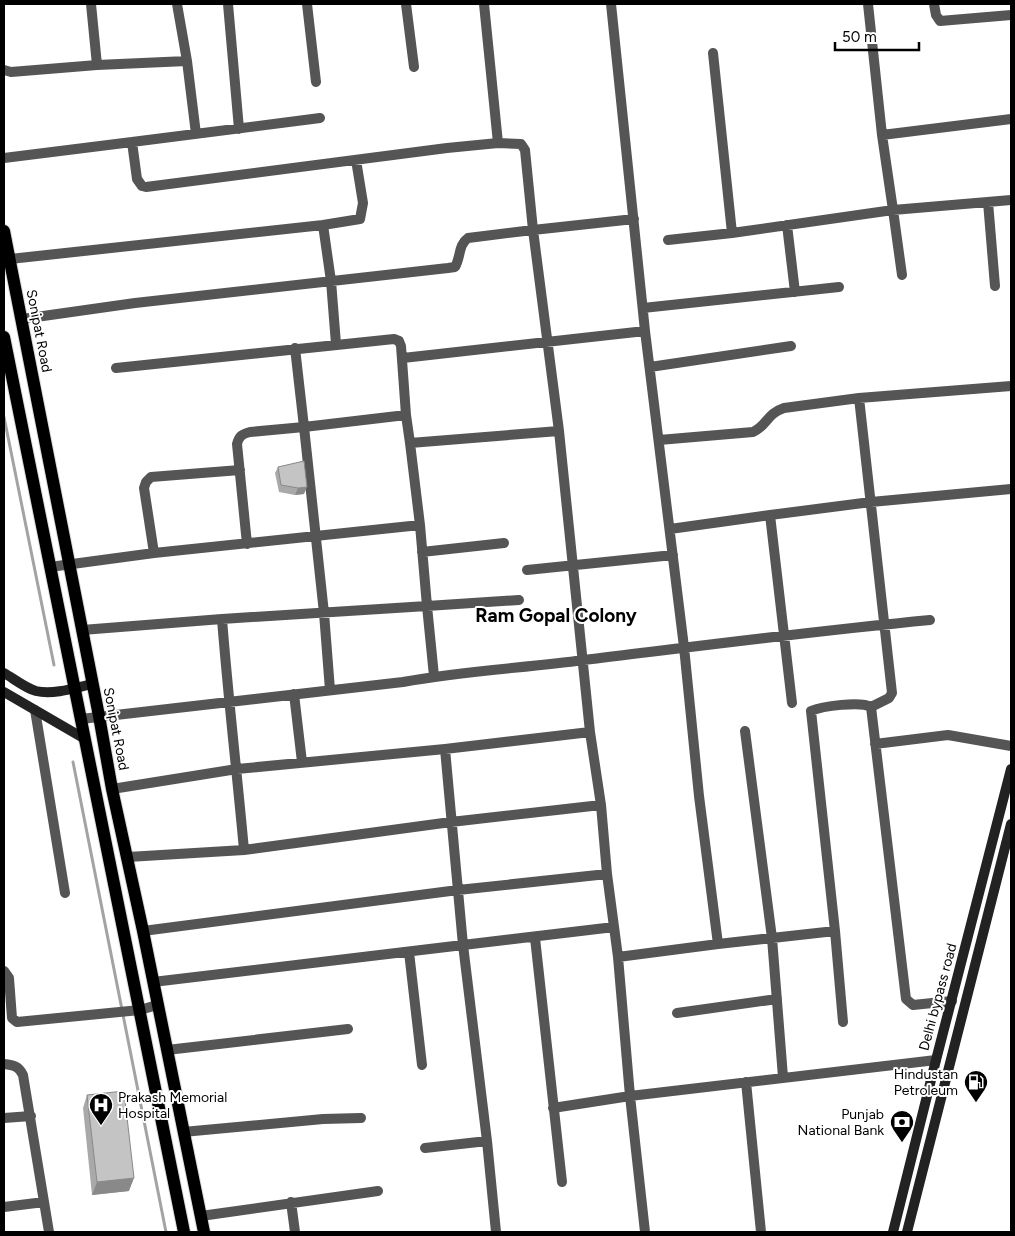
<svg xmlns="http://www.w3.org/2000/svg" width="1015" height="1236" font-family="Figtree,sans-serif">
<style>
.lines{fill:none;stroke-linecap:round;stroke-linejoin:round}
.stream{stroke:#a3a3a3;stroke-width:3}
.primary-casing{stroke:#dbdbdb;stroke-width:14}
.street{stroke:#555;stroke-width:10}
.secondary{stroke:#222;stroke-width:10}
.primary{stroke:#000;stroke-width:12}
.wall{fill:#a9a9a9}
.shaded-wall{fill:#898989}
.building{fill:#c4c4c4;stroke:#898989}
.labels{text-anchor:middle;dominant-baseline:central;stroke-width:4;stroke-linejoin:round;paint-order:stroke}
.street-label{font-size:14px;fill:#000;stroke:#fff}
.poi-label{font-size:14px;fill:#000;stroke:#fff;text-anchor:end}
.district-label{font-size:19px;font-weight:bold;fill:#000;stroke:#fff}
</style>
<rect width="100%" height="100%" fill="#fff"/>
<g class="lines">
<path class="stream" d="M4 417 54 665
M73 762 166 1232"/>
<g class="primary-casing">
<path id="primary" d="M4 231 99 716 112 789 143 931 204 1232
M4 337 184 1232"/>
</g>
<path class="street" d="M91 4 97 65
M177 4 187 61
M228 4 239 129
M307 4 316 82
M406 4 414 67
M611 4 645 331
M934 4 936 15 940 21 1011 15
M713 53 732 233
M4 70 11 72 97 65 187 61 196 134
M882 135 1011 119
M132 142 320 118
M498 143 521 144 525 150 533 230 559 431
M4 158 132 142 137 179 142 186 146 187 447 148 498 143 484 4
M988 202 995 286
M323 225 360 219 363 203 356 160
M787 225 795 292
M668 240 732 233 893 210 882 135 868 4
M10 259 323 225 331 281 336 344
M902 275 893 210 1011 200
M643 308 839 287
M22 319 135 303 448 268 455 267C461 257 458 245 468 238L533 230 634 219
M403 358 645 331 684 647 699 796 718 944 618 957 607 874 601 805 590 732
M650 367 791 346
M116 368 394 339 399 341 401 346 406 415
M859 398 892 693 889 698 871 707
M659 440 753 432C768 425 766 414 784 408L859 398 1011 386
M670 529 770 515
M247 544 237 444C239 436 242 434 250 432L304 427 295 348
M422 552 504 543
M154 553 144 488 146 482 151 477 240 470
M50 567 154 553 420 525
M527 570 673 555
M222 619C228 696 237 773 244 850
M82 630 222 619 427 606 420 525 410 443 559 431 590 732 445 749 237 769 112 789
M434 676 427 606 519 600
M330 690 324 613 304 427 406 415 410 443
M294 694 302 762
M792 703 770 515 871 502 1011 489
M871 707 906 999 913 1005 952 1001
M35 710 65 893
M81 719 403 682C463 671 524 668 584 660 699 646 814 631 930 620
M745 731 772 938 783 1077
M875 744 948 735 1011 746
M128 857 244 850 451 822 601 805
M143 931 458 890 607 874
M835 931 843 1022
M535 938 562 1182
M718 944 835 931 811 711C822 706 861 701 871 707
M409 952 422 1065
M618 957 630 1096 936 1060
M4 971 9 978 12 1018 17 1022 140 1010 157 1005
M153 982 614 927
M677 1013 777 999
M167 1050 348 1029
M4 1064C13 1065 19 1066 23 1075L49 1232
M746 1082 761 1232
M553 1108 630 1096 645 1232
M4 1118 31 1116
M183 1132 323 1119 361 1118
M487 1141 496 1232
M425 1148 487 1141 463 945 445 749
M291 1202 295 1232
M4 1207 44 1202
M201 1216 378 1191"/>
<path class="secondary" d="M4 673C13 678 25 688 36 691 53 695 75 688 92 684
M4 692 85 739
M893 1232 936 1060 1011 769
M907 1232 1011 824"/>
<use href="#primary" class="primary"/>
</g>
<path class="wall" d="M278 467 304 494 295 495 279 492 275 473Z
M87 1095 129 1191 92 1195 83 1108Z"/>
<path class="shaded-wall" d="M307 487 304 494 295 495 298 488Z
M134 1178 129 1191 92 1195 97 1182Z"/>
<path class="building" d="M304 461 307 487 298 488 281 485 278 467Z
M124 1091 134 1178 97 1182 87 1095Z"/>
<defs>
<g id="fuel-pin" transform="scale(1.25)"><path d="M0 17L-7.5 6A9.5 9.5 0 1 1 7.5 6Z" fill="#000" stroke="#fff"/><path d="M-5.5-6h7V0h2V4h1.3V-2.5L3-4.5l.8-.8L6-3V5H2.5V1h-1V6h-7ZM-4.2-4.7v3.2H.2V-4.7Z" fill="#fff"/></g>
<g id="hospital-pin" transform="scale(1.25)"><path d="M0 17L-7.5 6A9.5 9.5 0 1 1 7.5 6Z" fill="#000" stroke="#fff"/><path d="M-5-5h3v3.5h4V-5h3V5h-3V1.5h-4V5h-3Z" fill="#fff"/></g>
<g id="bank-pin" transform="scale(1.25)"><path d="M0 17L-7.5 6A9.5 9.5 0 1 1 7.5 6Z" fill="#000" stroke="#fff"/><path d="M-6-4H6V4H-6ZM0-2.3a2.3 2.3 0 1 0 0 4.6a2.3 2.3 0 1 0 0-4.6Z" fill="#fff"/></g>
</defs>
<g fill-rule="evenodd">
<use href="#fuel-pin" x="976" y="1082"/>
<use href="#hospital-pin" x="101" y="1105"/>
<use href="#bank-pin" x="902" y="1122"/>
</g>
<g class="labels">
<g class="street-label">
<text transform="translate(39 331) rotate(79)">Sonipat Road</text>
<text transform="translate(116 729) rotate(79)">Sonipat Road</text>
<text transform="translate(938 997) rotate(-75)">Delhi bypass road</text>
</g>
<g class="poi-label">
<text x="958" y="1074">Hindustan<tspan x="958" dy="16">Petroleum</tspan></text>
<text x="118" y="1097" text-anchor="start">Prakash Memorial<tspan x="118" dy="16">Hospital</tspan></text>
<text x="884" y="1114">Punjab<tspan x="884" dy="16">National Bank</tspan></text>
</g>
<g class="district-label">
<text x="556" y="615">Ram Gopal Colony</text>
</g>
</g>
<rect width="1015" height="1236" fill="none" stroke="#000000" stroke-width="10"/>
<path d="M835 42v8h84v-8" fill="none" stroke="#000000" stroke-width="2.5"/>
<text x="842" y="42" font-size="15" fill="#000000" stroke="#ffffff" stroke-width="4" paint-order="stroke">50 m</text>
</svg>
